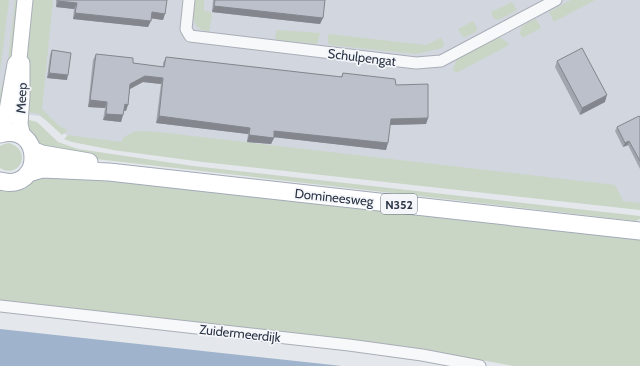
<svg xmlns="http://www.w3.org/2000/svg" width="640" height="366" font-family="Cabin,sans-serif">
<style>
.built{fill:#d2d6de}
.green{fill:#c9d6c5}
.water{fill:#9fb4cc}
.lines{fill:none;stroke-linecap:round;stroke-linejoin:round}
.minor-casing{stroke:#a9aeb7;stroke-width:13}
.secondary-casing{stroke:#a9aeb7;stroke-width:17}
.primary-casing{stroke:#a3abb8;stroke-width:19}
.minor{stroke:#f7f8fa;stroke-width:11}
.secondary{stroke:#fff;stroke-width:15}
.primary{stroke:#fff;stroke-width:17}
.wall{fill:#a1a5ae}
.shaded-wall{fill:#83868d}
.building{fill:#bbc0ca;stroke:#83868d}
.labels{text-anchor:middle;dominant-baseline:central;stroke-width:3.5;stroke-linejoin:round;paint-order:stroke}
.shield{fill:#f4f6f9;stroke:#676e7b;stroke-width:1}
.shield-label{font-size:12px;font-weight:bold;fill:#2b3445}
.street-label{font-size:13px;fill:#2b3445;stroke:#f4f6f9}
</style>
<rect width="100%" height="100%" fill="#e4e7ec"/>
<path class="built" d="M0 0H640V206L71 138 40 116 0 111Z"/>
<path class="green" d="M0 0H9L0 72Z
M15 0H19L11 63 0 110V93L7 67Z
M32 0H53L42 109 59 126 68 130 62 135 39 114 25 111 27 45Z
M193 0H204V11L210 12 212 15 209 32C191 29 192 15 193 0Z
M571 0H595L554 22 549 12Z
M512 2 517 10 498 20 494 19 491 12Z
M535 19 537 20 541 28 522 38 520 33 522 26Z
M473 21 477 28 476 32 465 37 462 36 458 29Z
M277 30 320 33 318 42 316 44 277 40 275 37Z
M328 34 426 45 441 38 444 43 442 48 416 54 330 45 328 43Z
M499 37 507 42 509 45 456 73H455L453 69 457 59Z
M25 119 37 122 58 142 78 149 193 166 640 216V219L636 221 96 159 43 149 29 134Z
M135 131 158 132 615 185 623 201 640 203V210L203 162 113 150 72 142 64 139 68 135 121 142 124 137Z
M9 143C33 150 20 180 0 168V146L4 144Z
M45 173 640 234V366H514L409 347 0 301V186Z"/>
<path class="water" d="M0 329 342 366H0Z"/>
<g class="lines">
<g class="minor-casing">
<path id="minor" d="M189 0 186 29 190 36 416 63 441 61 556 0
M0 306 349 345 422 355 480 366"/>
</g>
<g class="secondary-casing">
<path id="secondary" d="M22 63V96L20 124 23 137
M0 133 5 122 15 64 19 59 25 0"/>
</g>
<g class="primary-casing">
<path id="primary" d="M0 134C43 121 45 193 0 181
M32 150 42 154 89 162
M28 173 42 169 109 172 640 231"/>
</g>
<use href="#minor" class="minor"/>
<use href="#secondary" class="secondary"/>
<use href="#primary" class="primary"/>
</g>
<path class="wall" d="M56 0H167L163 20 151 18 148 27 73 19 74 9 56 7Z
M213 0H325L320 24 212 12Z
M52 50 67 80 47 78 50 55Z
M96 54 133 63 163 67V63L166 57 341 77 343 73 396 85 428 118 426 124 390 125 386 150 274 137 271 144 247 142 248 134 156 123 161 84 143 82 130 89 126 111 124 110 121 122 103 120 105 108 88 107 93 60Z
M557 61 605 102 580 115 555 67Z
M640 117V169L628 145 623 147 615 131 617 127Z"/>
<path class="shaded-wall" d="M58 1 77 3 74 9 56 7Z
M214 6 323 18 320 24 212 12Z
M152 12 165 14 163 20 149 18Z
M75 13 151 21 148 27 73 19Z
M49 73 68 75 67 80 47 78Z
M145 76 163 78 161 84 143 82 128 90 130 84Z
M607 95 605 102 580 115 582 108Z
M90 100 107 102 105 108 88 107Z
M125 104 128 105 126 111 122 110Z
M106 114 123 115 121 122 103 120Z
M159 116 250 128 248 134 156 123Z
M428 118 426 124 389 125 391 119Z
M274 131 388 143 386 150 272 137Z
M249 135 274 138 271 144 247 142Z
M629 141 628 145 623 147 625 143Z"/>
<path class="building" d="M58 0H167L165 14 152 12 151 21 75 13 77 3 58 1Z
M215 0H325L323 18 214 6Z
M582 48 607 95 582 108 557 61Z
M52 50 71 53 68 75 49 73Z
M96 54 133 58V63L164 67 166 57 342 77 343 73 395 79 396 85 428 84V118L391 119 388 143 274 131V138L249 135 250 128 159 116 163 78 145 76 130 84 128 105 125 104 123 115 106 114 107 102 90 100Z
M639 116 640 117V161L629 141 625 143 617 127Z"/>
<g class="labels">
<rect class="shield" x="381" y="194" width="36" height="20" rx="3"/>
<g class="shield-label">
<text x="399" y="204">N352</text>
</g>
<g class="street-label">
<text transform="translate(362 57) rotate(7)">Schulpengat</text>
<text transform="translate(21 98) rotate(-87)">Meep</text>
<text transform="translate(334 197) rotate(6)">Domineesweg</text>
<text transform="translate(240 333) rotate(6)">Zuidermeerdijk</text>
</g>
</g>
</svg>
